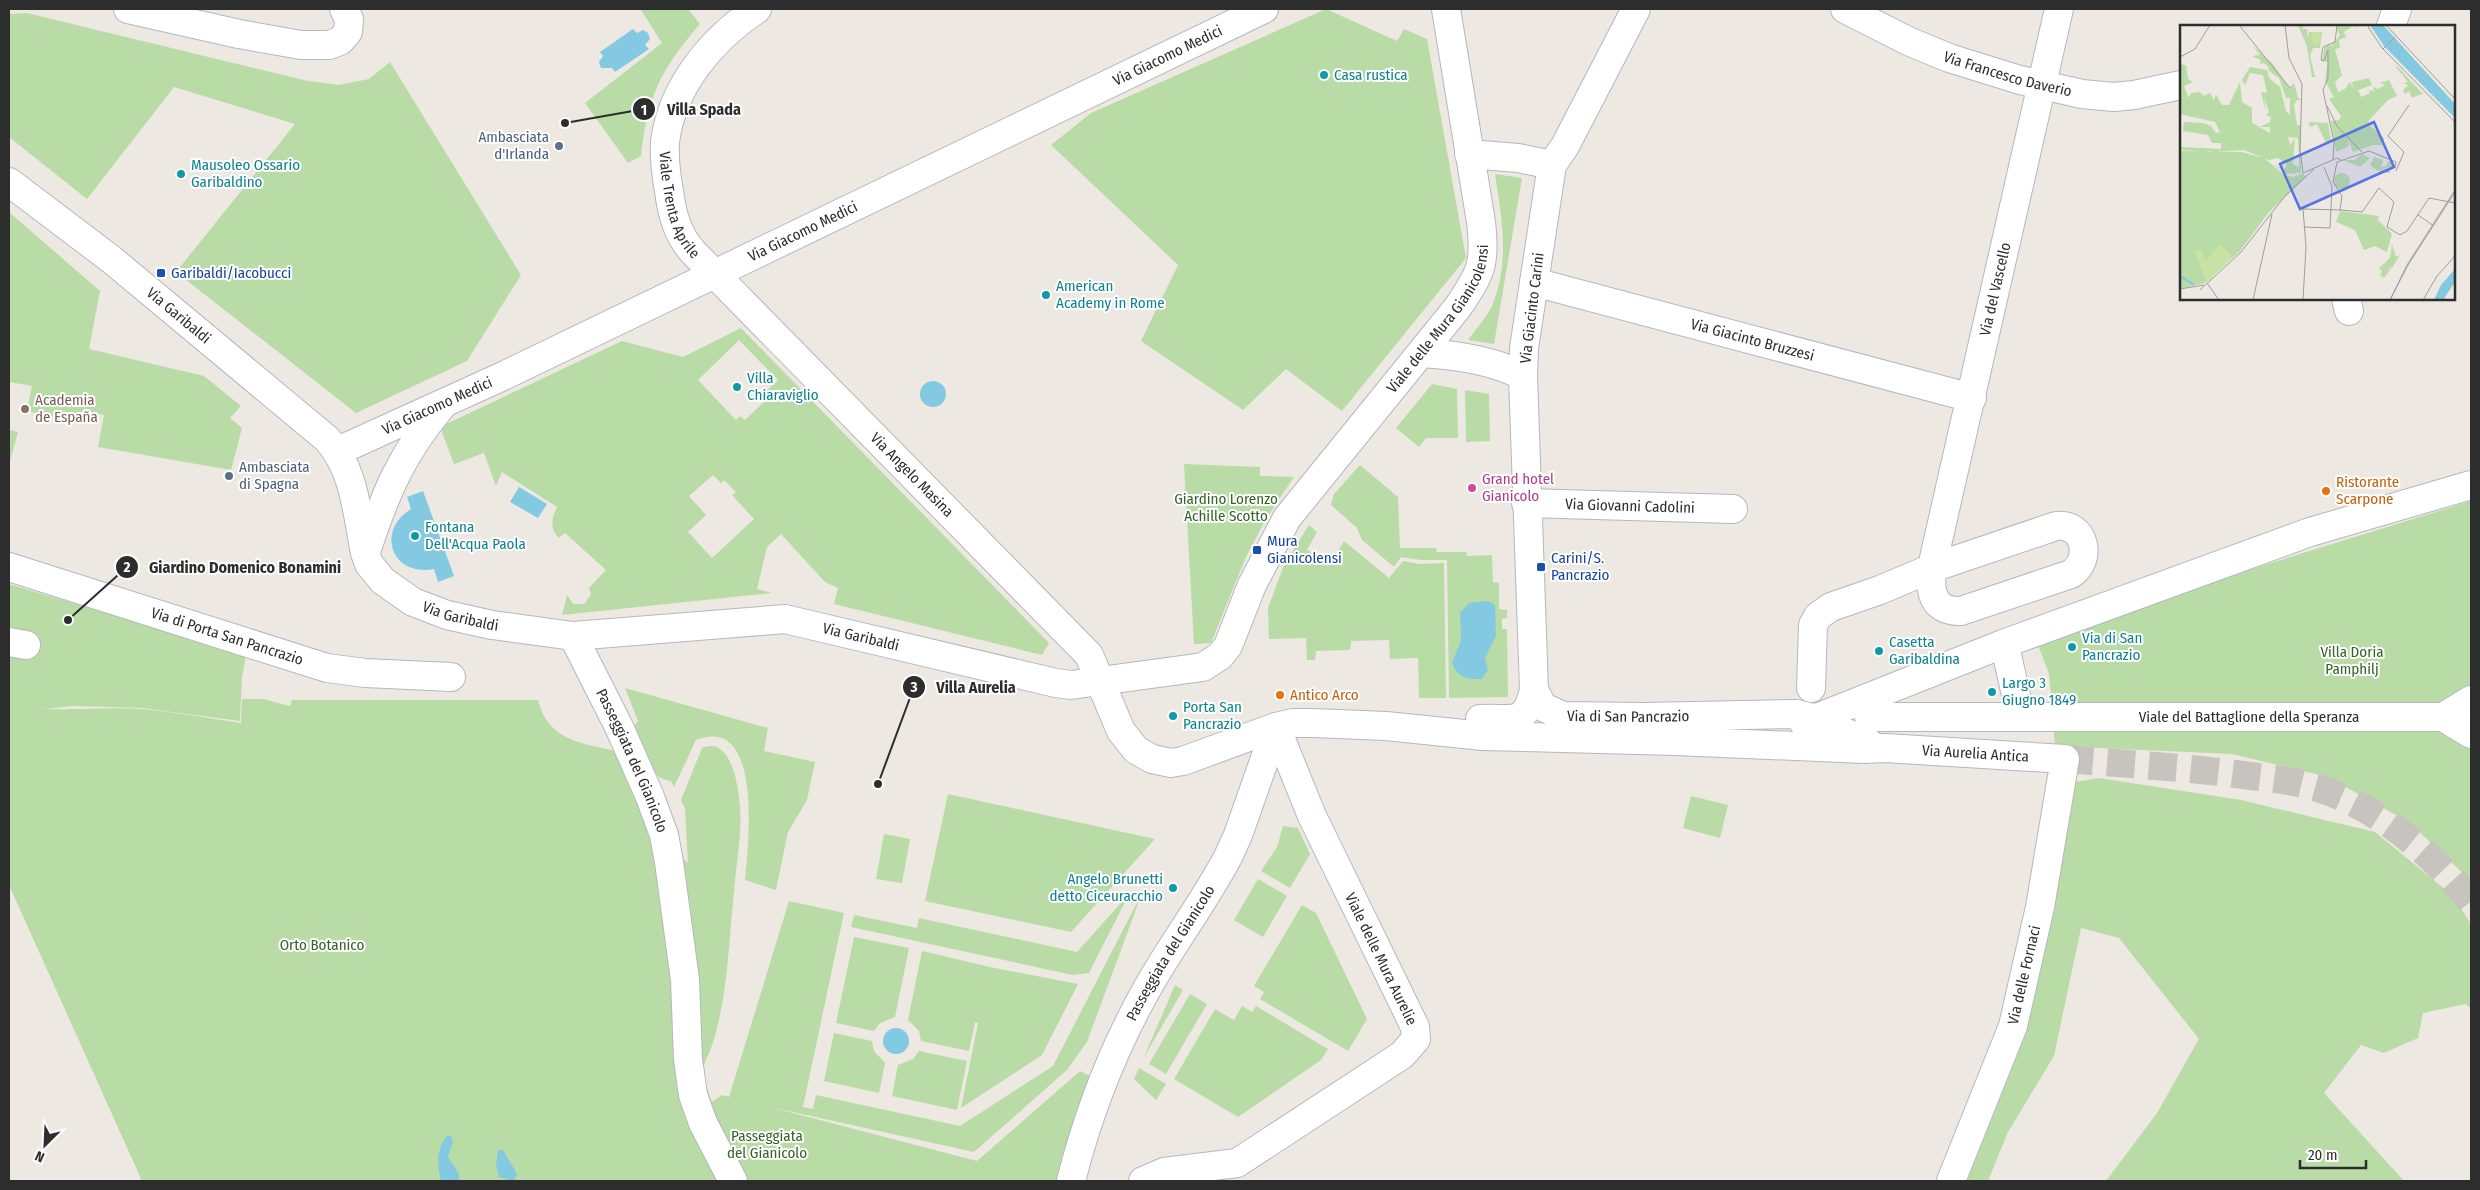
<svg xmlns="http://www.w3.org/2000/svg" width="2480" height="1190" font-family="'Fira Sans Condensed',sans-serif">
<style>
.green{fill:#b9dca6;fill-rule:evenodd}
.water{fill:#83c9e1}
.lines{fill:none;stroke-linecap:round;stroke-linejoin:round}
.minor-tunnel{stroke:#c7c3be;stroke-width:28;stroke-dasharray:28 14;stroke-linecap:butt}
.minor-casing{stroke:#b5b7bf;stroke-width:30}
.minor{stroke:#fff;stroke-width:28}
.culture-dot{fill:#0f9aa8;stroke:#fff;stroke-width:2}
.service-dot{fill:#5c6f8a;stroke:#fff;stroke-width:2}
.transit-dot{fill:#1a4fb4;stroke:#fff;stroke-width:2}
.education-dot{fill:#8d6e63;stroke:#fff;stroke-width:2}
.hotel-dot{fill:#d1479c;stroke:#fff;stroke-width:2}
.food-dot{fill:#e8710a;stroke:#fff;stroke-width:2}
.labels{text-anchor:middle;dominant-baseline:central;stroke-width:4;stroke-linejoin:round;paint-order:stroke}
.street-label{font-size:15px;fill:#2d2d2d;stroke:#fff}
.culture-label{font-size:15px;fill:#0d838f;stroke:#fff;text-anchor:start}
.service-label{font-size:15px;fill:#4e5e75;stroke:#fff;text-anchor:end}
.transit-label{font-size:15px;fill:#164399;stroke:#fff;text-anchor:start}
.education-label{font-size:15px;fill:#785e54;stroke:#fff;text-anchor:start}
.hotel-label{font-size:15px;fill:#b23c85;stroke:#fff;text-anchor:start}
.food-label{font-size:15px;fill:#c56008;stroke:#fff;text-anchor:start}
.park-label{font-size:15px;fill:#336325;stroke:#fff}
.inset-river{fill:none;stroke:#83c9e1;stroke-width:2.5}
.inset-road{fill:none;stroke:#a09d9a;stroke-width:1}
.view{fill:#5774e4;fill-opacity:0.15;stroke:#5774e4;stroke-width:2.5}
.inset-edge{fill:none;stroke:#2d2d2d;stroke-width:2.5}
.leader{fill:none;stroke:#2d2d2d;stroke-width:2}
.callout-dot{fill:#2d2d2d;stroke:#fff;stroke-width:2}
.mark-label{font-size:15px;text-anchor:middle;font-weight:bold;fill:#fff}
.callout-label{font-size:16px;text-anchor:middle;font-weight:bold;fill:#2d2d2d;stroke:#fff;stroke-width:4;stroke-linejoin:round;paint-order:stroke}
</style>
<rect width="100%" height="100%" fill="#ede8e2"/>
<path class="green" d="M643 9H688L700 24C660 71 648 94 641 156L628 163 585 103 662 43 641 10Z
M1326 9 1397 41 1404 29 1427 39 1466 258 1342 411 1286 369 1243 410 1141 341 1178 265 1051 145 1091 113Z
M27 13 308 81 339 85 369 79 390 62 521 275 467 361 356 413 176 272 295 124 174 87 87 199 9 137V14Z
M1495 174 1522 178 1494 344 1468 340C1476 329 1486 318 1492 306 1510 262 1502 219 1495 174Z
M9 212 100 291 89 349 204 376 241 406 230 418 242 428 231 470 98 447 104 415 84 411 81 423 27 411 32 386 9 382Z
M741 328 1049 643 1042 655 834 604 838 588 825 582 781 534 767 547 757 589 772 593 562 615 567 595 573 604H584L591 595 589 588 606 570 565 533 559 538C549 528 552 518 557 507L502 472 496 486 484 453 454 464 440 427 622 341 683 357ZM739 340 778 380 763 394 767 399 745 420 740 416 736 420 698 380ZM713 475 721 483 724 480 736 492 732 495 754 519 712 558 688 532 706 515 689 496Z
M1432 384 1457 389 1458 438H1426L1419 447 1396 428Z
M1465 390 1489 394 1490 441 1466 442Z
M9 430 18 432 9 465Z
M1184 464 1260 467V476L1294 477 1266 519 1246 557 1211 643 1194 644Z
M1360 465 1398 497 1400 548H1436L1437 552H1466L1467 556 1492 555 1493 582 1499 583V609L1507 610V618L1502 619V629H1507L1508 697 1449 698 1447 560H1421L1401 557 1394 567 1362 540 1357 528 1331 505 1334 494Z
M2471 501V881L2410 823 2328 777 2232 754 2055 746 2049 674 2038 645 2158 598Z
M1309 525 1317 532 1307 550 1331 563 1344 541 1389 578 1403 561 1420 564 1444 563 1446 698H1419L1418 658 1390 659 1389 640 1351 641 1350 650 1316 651 1315 660H1307L1306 638 1269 639 1268 608 1284 565Z
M9 584 246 655 242 677 240 721 142 708 74 706 44 709 18 706C59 713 100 706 142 709 175 712 208 718 241 723L242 699H263L290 706 292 700H538C548 742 584 743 620 752L657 836 688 863 685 809 681 800 702 748C732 735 739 789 740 808 742 836 736 865 734 892 729 938 728 988 716 1032 713 1046 706 1059 701 1072L712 1102 722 1095 729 1097 789 901 844 913 803 1107 813 1109 816 1095 960 1126 1053 1066 1142 893 1087 1042 1067 1070 974 1152 770 1107 977 1161 1080 1071 1094 1078 1062 1181H142L9 885Z
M625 688 768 728 764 751 815 762 807 800 788 832 776 890 745 880C748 847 764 713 696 740L674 787 671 781C646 777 639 754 629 733L638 721Z
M2099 778 2241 800 2375 832 2453 896 2471 924V1009L2466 1004 2423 1013 2418 1038 2384 1053 2361 1045 2324 1093 2404 1181H2106L2157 1113 2199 1039 2119 938 2081 928 2054 1056 2008 1132 1988 1181H1959L2075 782Z
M948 794 1155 839 1071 932 925 901Z
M1691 796 1728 805 1720 838 1683 828Z
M1283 826 1298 828 1310 854 1290 888 1261 871 1277 847Z
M884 834 910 839 902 883 876 879Z
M1258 879 1287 896 1263 937 1234 920Z
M1129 894 1089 973 1073 975 851 927 854 915 917 928 919 918 1077 952Z
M1302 905 1316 913 1367 1019 1348 1051 1260 999 1264 992 1254 986Z
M854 937 909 948 895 1017 880 1023 874 1031 836 1023Z
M922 951 990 967 1078 984 1042 1055 961 1108 978 1023 975 1022 969 1051 921 1041 919 1031 908 1020Z
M1175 985 1183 990 1143 1059Z
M1190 994 1207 1004 1166 1074 1149 1064Z
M1242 1006 1252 1012 1256 1006 1328 1049 1321 1060 1238 1117 1174 1079 1215 1009 1234 1020Z
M834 1033 872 1041 874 1051 885 1063 879 1093 824 1081Z
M919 1051 967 1061 957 1110 892 1096 898 1065 913 1059Z
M1139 1068 1166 1084 1156 1100 1134 1079Z"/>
<path class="water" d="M633 29 637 33 643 30 648 33 650 39 645 45 649 49 615 72 612 68H601L599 62 603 56 600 52Z
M920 394a13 13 0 1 1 26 0a13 13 0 1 1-26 0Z
M519 487 547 504 538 518 510 502Z
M423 491 454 576 438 582 434 569C392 577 375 531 411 509L407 497Z
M1488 601 1495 605 1496 636 1485 658 1488 670 1482 679C1468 679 1458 679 1452 663L1461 640 1460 613 1469 603Z
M883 1041a13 13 0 1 1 26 0a13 13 0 1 1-26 0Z
M447 1136H451L453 1141 448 1157 458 1172 460 1181H441C437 1165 436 1150 447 1136Z
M498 1150H503L517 1174 514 1181 499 1177 496 1165Z"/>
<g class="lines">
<path class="minor-tunnel" d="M2065 759C2125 764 2184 767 2243 775 2267 778 2291 780 2314 787 2374 804 2433 853 2471 902"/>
<g class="minor-casing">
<g id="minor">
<path d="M128 9 239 34 301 45H329L340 41 348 32 349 19 344 9"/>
<path id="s1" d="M757 9C712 39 672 86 665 142 664 159 666 175 669 191 672 215 678 236 694 253L1089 655 1121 731 1136 750 1152 759 1171 763 1183 761 1276 727 1293 723H1313L1386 726 1483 736 1675 741 1864 749 1885 748 2065 759 2040 907 2013 1026 1951 1181"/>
<path id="s2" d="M1636 9 1565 146 1552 165 1524 348 1523 376 1534 690 1543 707 1563 716 1644 717 1796 714 1813 718 1869 743"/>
<path id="s3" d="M1845 9 1908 41 1949 58 2020 80 2082 94 2114 97 2134 95 2181 85"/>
<path d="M2391 26 2397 9"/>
<path d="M1469 154 1518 158 1552 165"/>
<path id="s4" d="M9 182 112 260 327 439C355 470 357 514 365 553L369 564 383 581 413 602 447 615 492 625 573 636 785 619 1056 683 1071 685 1203 667 1220 656 1228 646 1252 585 1287 518 1458 307C1481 273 1486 264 1481 222L1446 9"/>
<path id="s5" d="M1534 282 1972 398"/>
<path d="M2346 299 2349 311"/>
<path d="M1422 353C1456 355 1493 360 1523 376"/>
<path id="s6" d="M338 451 501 377 1264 9"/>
<path id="s7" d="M1526 503 1733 509"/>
<path d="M366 552C385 494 401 455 441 407"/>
<path id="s8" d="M9 567 327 668 365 673 451 677"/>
<path id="s9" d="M573 636 620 729 650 797 664 835 669 862 685 980 688 1059 693 1095 703 1123 733 1181"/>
<path d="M9 642 26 645"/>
<path d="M2007 655 2021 717"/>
<path id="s10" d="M1811 688 1813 625 1818 616 1831 607 1880 590 1932 568 2056 526C2085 522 2093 560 2071 574L1961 611C1927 612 1929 582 1934 558L2059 9"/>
<path d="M2471 700 2443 717 2471 734"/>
<path id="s11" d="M1869 717H2443"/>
<path d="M1480 719C1514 717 1524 728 1534 690"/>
<path d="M1804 723 2003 644 2310 532 2471 485"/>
<path id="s12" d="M1071 1181C1088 1114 1114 1047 1148 987 1173 943 1204 902 1228 857L1238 835 1276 727"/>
<path d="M1143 1181 1164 1172 1237 1163 1402 1055 1416 1039 1415 1027 1312 816 1276 727"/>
</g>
</g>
<use href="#minor" class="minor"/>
</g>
<g class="culture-dot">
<circle cx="1324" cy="75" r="5"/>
<circle cx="181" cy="174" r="5"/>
<circle cx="1046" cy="295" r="5"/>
<circle cx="737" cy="387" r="5"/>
<circle cx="415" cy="536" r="5"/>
<circle cx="2072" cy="647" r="5"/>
<circle cx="1879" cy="651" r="5"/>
<circle cx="1992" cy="692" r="5"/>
<circle cx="1173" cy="716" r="5"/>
<circle cx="1173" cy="888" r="5"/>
</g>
<g class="service-dot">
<circle cx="559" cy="146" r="5"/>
<circle cx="229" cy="476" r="5"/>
</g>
<g class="transit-dot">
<rect x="156" y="268" width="10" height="10" rx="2.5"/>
<rect x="1252" y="545" width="10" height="10" rx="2.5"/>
<rect x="1536" y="562" width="10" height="10" rx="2.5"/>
</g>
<circle class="education-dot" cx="25" cy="409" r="5"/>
<circle class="hotel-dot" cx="1472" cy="488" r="5"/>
<g class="food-dot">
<circle cx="2326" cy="491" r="5"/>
<circle cx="1280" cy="695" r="5"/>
</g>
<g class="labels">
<g class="street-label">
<text stroke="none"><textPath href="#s6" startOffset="919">Via Giacomo Medici</textPath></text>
<text stroke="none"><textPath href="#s3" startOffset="176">Via Francesco Daverio</textPath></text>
<text stroke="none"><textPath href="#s1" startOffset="232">Viale Trenta Aprile</textPath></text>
<text stroke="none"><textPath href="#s6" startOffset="514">Via Giacomo Medici</textPath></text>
<text stroke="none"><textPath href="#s10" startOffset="862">Via del Vascello</textPath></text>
<text transform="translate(1532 308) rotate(-83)">Via Giacinto Carini</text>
<text stroke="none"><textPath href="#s4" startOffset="216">Via Garibaldi</textPath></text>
<text stroke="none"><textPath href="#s4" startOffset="1831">Viale delle Mura Gianicolensi</textPath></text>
<text stroke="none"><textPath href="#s5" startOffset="226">Via Giacinto Bruzzesi</textPath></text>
<text stroke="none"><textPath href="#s6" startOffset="109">Via Giacomo Medici</textPath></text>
<text stroke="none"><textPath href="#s1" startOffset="595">Via Angelo Masina</textPath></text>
<text stroke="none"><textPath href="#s7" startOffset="104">Via Giovanni Cadolini</textPath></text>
<text stroke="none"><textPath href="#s4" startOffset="651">Via Garibaldi</textPath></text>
<text stroke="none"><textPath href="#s8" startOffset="229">Via di Porta San Pancrazio</textPath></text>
<text stroke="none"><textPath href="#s4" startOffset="1056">Via Garibaldi</textPath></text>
<text stroke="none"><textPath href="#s2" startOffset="811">Via di San Pancrazio</textPath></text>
<text stroke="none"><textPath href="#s11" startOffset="380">Viale del Battaglione della Speranza</textPath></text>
<text stroke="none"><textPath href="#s1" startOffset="1804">Via Aurelia Antica</textPath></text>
<text stroke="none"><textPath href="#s9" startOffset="138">Passeggiata del Gianicolo</textPath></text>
<text stroke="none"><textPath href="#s12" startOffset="250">Passeggiata del Gianicolo</textPath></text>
<text transform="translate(1381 959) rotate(64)">Viale delle Mura Aurelie</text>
<text transform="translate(2024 975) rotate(-77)">Via delle Fornaci</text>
</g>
<g class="culture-label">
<text x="1334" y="75">Casa rustica</text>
<text x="191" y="165">Mausoleo Ossario<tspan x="191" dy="17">Garibaldino</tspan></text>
<text x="1056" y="286">American<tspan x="1056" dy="17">Academy in Rome</tspan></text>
<text x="747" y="378">Villa<tspan x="747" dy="17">Chiaraviglio</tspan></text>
<text x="425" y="527">Fontana<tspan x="425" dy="17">Dell'Acqua Paola</tspan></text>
<text x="2082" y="638">Via di San<tspan x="2082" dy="17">Pancrazio</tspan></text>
<text x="1889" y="642">Casetta<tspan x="1889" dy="17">Garibaldina</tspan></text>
<text x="2002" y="683">Largo 3<tspan x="2002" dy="17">Giugno 1849</tspan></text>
<text x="1183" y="707">Porta San<tspan x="1183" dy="17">Pancrazio</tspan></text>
<text x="1163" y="879" text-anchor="end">Angelo Brunetti<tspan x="1163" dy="17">detto Ciceuracchio</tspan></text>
</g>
<g class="service-label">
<text x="549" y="137">Ambasciata<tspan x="549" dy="17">d'Irlanda</tspan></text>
<text x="239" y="467" text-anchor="start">Ambasciata<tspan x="239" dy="17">di Spagna</tspan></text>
</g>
<g class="transit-label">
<text x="171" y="273">Garibaldi/Iacobucci</text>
<text x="1267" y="541">Mura<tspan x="1267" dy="17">Gianicolensi</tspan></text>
<text x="1551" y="558">Carini/S.<tspan x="1551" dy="17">Pancrazio</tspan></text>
</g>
<g class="education-label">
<text x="35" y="400">Academia<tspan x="35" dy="17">de España</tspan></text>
</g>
<g class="hotel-label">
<text x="1482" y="479">Grand hotel<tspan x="1482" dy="17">Gianicolo</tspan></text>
</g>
<g class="food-label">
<text x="2336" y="482">Ristorante<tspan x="2336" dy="17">Scarpone</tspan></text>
<text x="1290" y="695">Antico Arco</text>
</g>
<g class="park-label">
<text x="1226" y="499">Giardino Lorenzo<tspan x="1226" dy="17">Achille Scotto</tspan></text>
<text x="2352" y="652">Villa Doria<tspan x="2352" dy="17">Pamphilj</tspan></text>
<text x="322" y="945">Orto Botanico</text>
<text x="767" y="1136">Passeggiata<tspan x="767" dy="17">del Gianicolo</tspan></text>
</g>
</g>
<g transform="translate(2180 25)">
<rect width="275" height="275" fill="#ede8e2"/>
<path d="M118 0H125L122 4H127L128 13 129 7H142L140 23H133L130 31 135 52H132L127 22ZM159 0H176L178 3 173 1 164 7 166 12 159 15 160 23 155 24 162 50 155 57 158 67 165 64 170 57 173 63 172 57 189 53 192 60 178 65 181 72 190 68 189 65 194 66 193 62 198 64 205 60 200 58 209 55 217 71 208 75 189 95 188 99 204 113V120H193L173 127 168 113 169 121 156 127 151 96 159 95 161 91 149 74 154 72 145 56 148 37 142 36 145 21 151 20 154 24 152 20 160 10 156 4ZM72 20 93 39 109 63 114 58 118 73 122 75H117L114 80 117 100H120L121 148 106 149 92 138 104 145 107 140 98 133 89 135 64 125 30 127 0 125 1 122 41 124V118H32L28 110 3 106 4 97 23 98 31 101 36 108 40 107 35 97 0 89V39L6 40 8 54 13 57 4 61 9 73 11 68 20 67 24 71 30 68 34 75 36 69 42 80H49L60 57 62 77 72 83V98L90 108V102H80L90 97 91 92 86 90 89 87 84 72 86 87 81 67 87 68 83 50 70 48 65 60 62 55 70 42 87 45 89 53 100 62 106 86 110 90V73H106L99 53 88 45 89 43 84 38 80 39 81 35 72 31 80 30ZM108 112 118 113 119 142 113 139 115 114 110 120ZM216 42 217 41 241 67 243 68 242 69 232 73 229 66 225 69 223 65 228 60 223 58 228 57ZM129 97 148 98 151 116 146 118 137 99 130 102ZM0 126 62 127 84 133 103 149 113 152 123 148 126 152 89 187 60 226 25 258 0 264ZM182 129 190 133 180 142 163 135H175ZM194 132 203 135 201 142 206 141 208 136 215 140 198 146 190 140ZM154 156a8 8 0 1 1 16 0a8 8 0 1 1-16 0ZM160 186 199 191 198 195 212 209 207 227 195 221 184 225 175 205 156 197ZM212 219 216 232 220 230 212 243 209 242 210 245 204 253 200 250 202 246 199 243 210 233Z" fill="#b9dca6" fill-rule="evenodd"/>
<path d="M141 7 140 19 134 22 131 8ZM40 219 53 232 27 257 14 225H22L25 237Z" fill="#c8e2a3"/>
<path d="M190 0H203L275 79V93L204 21ZM275 244V257L263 275H254L261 260Z" fill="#83c9e1"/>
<path class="inset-river" d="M198 0 211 21 275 87M0 251 14 260"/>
<path class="inset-road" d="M59 0 110 63M105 0 109 33 122 59 120 124 123 148 157 133 161 135M187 0 202 23 275 97M206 0 275 74M203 24 215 12M0 32 15 24 30 0M147 81 157 101 182 127M153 135 154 117 143 65 148 53V25L144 36 141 35 143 22 155 17 157 0M216 146 224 127 208 111 229 80M160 185 182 187 199 163 214 177 207 202 220 210 227 206 249 173 275 178M160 185 162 171 153 157 157 137 189 126 216 137 215 142 200 147H210M238 190 254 201M124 202 150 203 152 162 144 142M27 258 39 275M0 264 24 260M20 265 61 227 105 171 134 144M73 275 92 189M123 275 126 222 123 184 161 185M210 275 227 240 275 165M210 275 228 240 275 167M243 275 257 251 275 231"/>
<path class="view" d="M194 97 214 142 120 184 100 139Z"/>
<rect width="275" height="275" class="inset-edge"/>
</g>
<path class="leader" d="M565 123L644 109M68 620L127 567M878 784L914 687"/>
<g class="callout-dot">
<circle cx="565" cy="123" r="5"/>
<circle cx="68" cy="620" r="5"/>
<circle cx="878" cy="784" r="5"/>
<circle cx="644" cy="109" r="12"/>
<circle cx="127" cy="567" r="12"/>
<circle cx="914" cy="687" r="12"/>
</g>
<g class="mark-label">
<text x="644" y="115">1</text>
<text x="127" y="572">2</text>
<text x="914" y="692">3</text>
</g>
<g class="callout-label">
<text x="704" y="115">Villa Spada</text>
<text x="245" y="573">Giardino Domenico Bonamini</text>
<text x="976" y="693">Villa Aurelia</text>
</g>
<rect width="2480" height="1190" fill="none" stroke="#2d2d2d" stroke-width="20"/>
<g transform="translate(45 1145) rotate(204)" stroke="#ffffff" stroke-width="4" paint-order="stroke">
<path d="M0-4L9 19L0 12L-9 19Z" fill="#2d2d2d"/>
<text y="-8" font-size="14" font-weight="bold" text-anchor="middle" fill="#2d2d2d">N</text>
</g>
<path d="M2300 1160v8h66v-8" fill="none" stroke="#2d2d2d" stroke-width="2.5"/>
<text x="2308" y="1160" font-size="15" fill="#2d2d2d" stroke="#ffffff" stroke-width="4" paint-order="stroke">20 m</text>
</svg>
